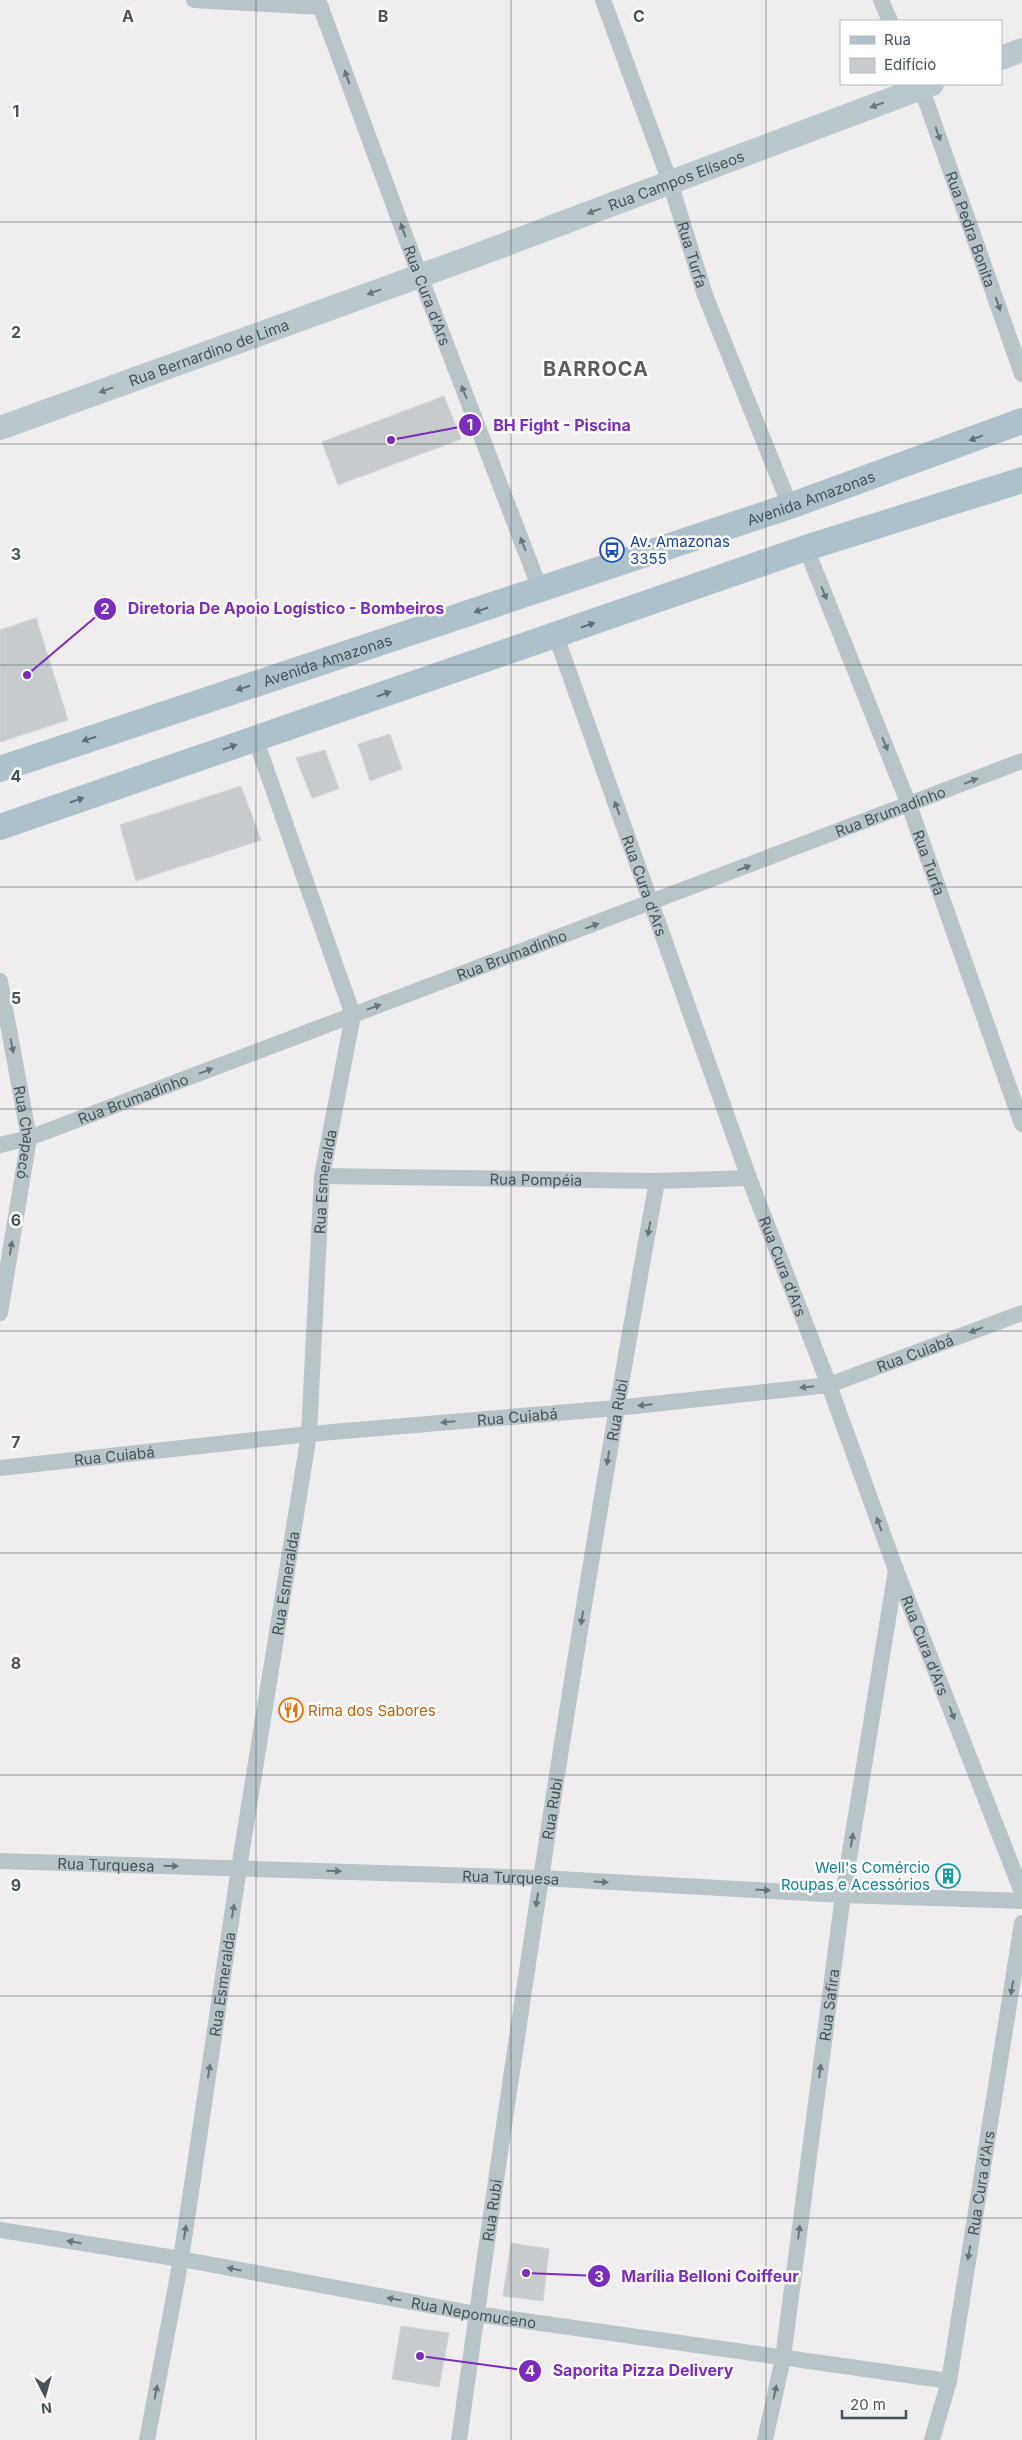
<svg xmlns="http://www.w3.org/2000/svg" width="1022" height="2440" font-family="Inter,sans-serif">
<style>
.building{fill:#c7cbce;stroke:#d1d4d8}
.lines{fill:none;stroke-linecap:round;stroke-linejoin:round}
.street{stroke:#b9c4c8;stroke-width:16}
.secondary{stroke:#bac7cd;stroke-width:24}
.primary{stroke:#aec1ca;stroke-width:26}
.oneway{fill:#69757a}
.oneway2{fill:#6a767b}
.oneway3{fill:#616e74}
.grid{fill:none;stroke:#475358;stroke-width:1;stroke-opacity:0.55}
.labels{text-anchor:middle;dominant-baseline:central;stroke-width:5;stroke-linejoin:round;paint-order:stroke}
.street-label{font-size:15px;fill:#475358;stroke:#fff}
.transit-label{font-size:15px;fill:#164399;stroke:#fff;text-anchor:start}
.food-label{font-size:15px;fill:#c56008;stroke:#fff;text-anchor:start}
.culture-label{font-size:15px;fill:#0d838f;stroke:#fff;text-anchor:end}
.district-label{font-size:20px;font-weight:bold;letter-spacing:1px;fill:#5a5e61;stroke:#fff}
.grid-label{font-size:16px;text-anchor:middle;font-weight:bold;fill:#475358;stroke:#fff;stroke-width:5;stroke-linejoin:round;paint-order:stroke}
.leader{fill:none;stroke:#7b2cbf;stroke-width:2}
.callout-dot{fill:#7b2cbf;stroke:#fff;stroke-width:2}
.mark-label{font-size:15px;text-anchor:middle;font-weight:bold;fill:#fff}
.callout-label{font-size:16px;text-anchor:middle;font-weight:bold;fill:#7b2cbf;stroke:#fff;stroke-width:5;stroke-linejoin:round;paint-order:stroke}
</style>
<rect width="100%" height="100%" fill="#efeded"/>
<path class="building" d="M444 396 461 439 338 485 322 442Z
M36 618 68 720 0 742V630Z
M390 734 402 769 370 781 358 744Z
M325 750 339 789 312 798 296 758Z
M241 786 261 840 136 881 120 825Z
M511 2243 549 2249 543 2301 503 2296Z
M401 2326 449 2333 439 2387 392 2379Z"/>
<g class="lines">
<g class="street">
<path d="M194 0 321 7"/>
<path id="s1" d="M318 0 420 276 540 589"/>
<path id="s2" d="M603 0 670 182 705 295 790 506"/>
<path d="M881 0 890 21"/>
<path id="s3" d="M920 84 1022 374"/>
<path id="s4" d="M806 548 909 805 1022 1124"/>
<path id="s5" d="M556 636 749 1178 829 1385 896 1570 1022 1892"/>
<path id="s6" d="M0 981 29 1138 0 1313"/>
<path id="s7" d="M0 1145 29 1138 1022 761"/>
<path id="s8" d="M322 1176 657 1181 749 1178"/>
<path id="s9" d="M0 1468 309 1434 616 1408 829 1385 1022 1313"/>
<path id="s10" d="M0 1861 541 1878 843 1895 1022 1901"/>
<path id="s11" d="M0 2230 181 2259 476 2314 949 2381"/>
<path id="s12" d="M147 2440 181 2259 239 1868 309 1434 322 1176 353 1015 255 738"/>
<path id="s13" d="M459 2440C518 2019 581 1599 657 1181"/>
<path id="s14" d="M765 2440 783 2358 843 1895 896 1570"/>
<path id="s15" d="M932 2440 949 2381 1022 1923"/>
</g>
<g class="secondary">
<path d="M1001 58 1022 50"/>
<path id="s16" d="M0 428 472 257 932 84"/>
</g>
<g class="primary">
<path id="s17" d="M0 769 790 506 1022 421"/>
<path d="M0 827 806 548 1022 480"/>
</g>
</g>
<defs><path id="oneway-solid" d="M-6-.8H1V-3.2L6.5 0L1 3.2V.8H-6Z" transform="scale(1.25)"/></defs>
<g class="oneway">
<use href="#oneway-solid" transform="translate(347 77) rotate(-110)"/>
<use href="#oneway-solid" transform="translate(938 134) rotate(71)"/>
<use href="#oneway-solid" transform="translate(403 230) rotate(-110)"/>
<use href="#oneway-solid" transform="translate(998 304) rotate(71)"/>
<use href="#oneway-solid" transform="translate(464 392) rotate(-111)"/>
<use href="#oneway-solid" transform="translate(523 544) rotate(-111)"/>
<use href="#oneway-solid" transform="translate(824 593) rotate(68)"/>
<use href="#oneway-solid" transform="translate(885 744) rotate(68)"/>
<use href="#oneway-solid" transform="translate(971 781) rotate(-22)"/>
<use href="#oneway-solid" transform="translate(617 808) rotate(-110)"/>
<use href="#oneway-solid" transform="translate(744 868) rotate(-21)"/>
<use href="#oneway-solid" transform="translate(592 926) rotate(-20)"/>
<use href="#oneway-solid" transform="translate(374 1007) rotate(-20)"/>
<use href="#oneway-solid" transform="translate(12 1046) rotate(79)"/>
<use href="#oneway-solid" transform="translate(206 1071) rotate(-21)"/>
<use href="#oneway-solid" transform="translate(649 1229) rotate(100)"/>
<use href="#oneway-solid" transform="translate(11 1248) rotate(-80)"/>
<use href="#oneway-solid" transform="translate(976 1330) rotate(159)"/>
<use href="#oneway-solid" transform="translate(807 1387) rotate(174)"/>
<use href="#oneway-solid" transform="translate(645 1405) rotate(174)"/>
<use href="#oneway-solid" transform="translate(448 1422) rotate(175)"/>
<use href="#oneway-solid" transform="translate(608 1458) rotate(99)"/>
<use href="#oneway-solid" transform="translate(879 1524) rotate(-110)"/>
<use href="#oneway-solid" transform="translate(582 1618) rotate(99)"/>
<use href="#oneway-solid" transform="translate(952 1713) rotate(69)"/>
<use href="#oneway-solid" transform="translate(852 1840) rotate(-81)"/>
<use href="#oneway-solid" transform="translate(171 1866) rotate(2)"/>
<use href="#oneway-solid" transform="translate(334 1871) rotate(2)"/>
<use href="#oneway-solid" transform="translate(601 1882) rotate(3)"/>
<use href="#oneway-solid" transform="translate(763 1890) rotate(3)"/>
<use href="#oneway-solid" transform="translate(537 1900) rotate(98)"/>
<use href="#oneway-solid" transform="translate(233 1911) rotate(-81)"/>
<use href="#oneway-solid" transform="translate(1012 1988) rotate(99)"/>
<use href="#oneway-solid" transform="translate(209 2071) rotate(-81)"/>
<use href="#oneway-solid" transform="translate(820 2071) rotate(-83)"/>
<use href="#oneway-solid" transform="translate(185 2232) rotate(-81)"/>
<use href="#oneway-solid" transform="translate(799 2232) rotate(-83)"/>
<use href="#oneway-solid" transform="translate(74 2242) rotate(-171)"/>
<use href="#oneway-solid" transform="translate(969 2253) rotate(99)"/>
<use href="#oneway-solid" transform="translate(234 2269) rotate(-169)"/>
<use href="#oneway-solid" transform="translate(394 2299) rotate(-169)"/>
<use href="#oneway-solid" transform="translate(156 2392) rotate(-79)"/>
<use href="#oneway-solid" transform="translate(775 2392) rotate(-78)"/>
</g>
<g class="oneway2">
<use href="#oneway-solid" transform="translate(877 105) rotate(159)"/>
<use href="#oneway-solid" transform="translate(594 211) rotate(159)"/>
<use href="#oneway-solid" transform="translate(374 292) rotate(160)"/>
<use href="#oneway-solid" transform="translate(106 390) rotate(160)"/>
</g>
<g class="oneway3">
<use href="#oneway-solid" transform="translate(976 438) rotate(160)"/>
<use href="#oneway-solid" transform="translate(481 610) rotate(162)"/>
<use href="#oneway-solid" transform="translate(588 625) rotate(-19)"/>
<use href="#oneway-solid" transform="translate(243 688) rotate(162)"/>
<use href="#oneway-solid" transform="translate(384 694) rotate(-19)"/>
<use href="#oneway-solid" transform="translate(89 739) rotate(162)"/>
<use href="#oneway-solid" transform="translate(230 747) rotate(-19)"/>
<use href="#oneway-solid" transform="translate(77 800) rotate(-19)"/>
</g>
<path class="grid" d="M256 0V2440M511 0V2440M766 0V2440M0 222H1022M0 444H1022M0 665H1022M0 887H1022M0 1109H1022M0 1331H1022M0 1553H1022M0 1775H1022M0 1996H1022M0 2218H1022"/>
<defs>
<g id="bus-ring" transform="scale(1.25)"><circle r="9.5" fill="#fff" stroke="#1a4fb4" stroke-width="1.5"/><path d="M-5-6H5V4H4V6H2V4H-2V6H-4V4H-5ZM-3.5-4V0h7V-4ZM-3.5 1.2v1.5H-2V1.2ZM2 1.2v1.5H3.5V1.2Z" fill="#1a4fb4"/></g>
<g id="restaurant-ring" transform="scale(1.25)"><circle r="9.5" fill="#fff" stroke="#e8710a" stroke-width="1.5"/><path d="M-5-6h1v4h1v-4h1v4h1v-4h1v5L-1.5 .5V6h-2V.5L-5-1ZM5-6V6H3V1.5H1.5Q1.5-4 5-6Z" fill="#e8710a"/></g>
<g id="building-ring" transform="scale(1.25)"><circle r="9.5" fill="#fff" stroke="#0f9aa8" stroke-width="1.5"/><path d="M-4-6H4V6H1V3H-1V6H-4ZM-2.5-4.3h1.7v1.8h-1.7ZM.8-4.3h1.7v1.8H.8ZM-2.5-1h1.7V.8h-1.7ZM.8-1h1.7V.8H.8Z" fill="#0f9aa8"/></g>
</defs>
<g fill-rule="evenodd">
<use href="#bus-ring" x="612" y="550"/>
<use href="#restaurant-ring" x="291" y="1710"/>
<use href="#building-ring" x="948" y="1876"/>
</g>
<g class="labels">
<g class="street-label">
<text stroke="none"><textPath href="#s16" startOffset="720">Rua Campos Elíseos</textPath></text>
<text stroke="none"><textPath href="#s3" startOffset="154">Rua Pedra Bonita</textPath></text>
<text stroke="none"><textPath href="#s2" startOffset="270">Rua Turfa</textPath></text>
<text stroke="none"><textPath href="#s1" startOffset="315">Rua Cura d'Ars</textPath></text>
<text stroke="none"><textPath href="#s16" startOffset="222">Rua Bernardino de Lima</textPath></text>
<text stroke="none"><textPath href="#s17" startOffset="855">Avenida Amazonas</textPath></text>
<text stroke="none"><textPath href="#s17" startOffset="345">Avenida Amazonas</textPath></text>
<text stroke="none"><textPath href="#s7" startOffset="951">Rua Brumadinho</textPath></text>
<text stroke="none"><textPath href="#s4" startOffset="338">Rua Turfa</textPath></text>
<text stroke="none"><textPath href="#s5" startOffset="265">Rua Cura d'Ars</textPath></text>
<text stroke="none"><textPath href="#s7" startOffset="546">Rua Brumadinho</textPath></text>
<text stroke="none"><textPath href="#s7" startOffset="141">Rua Brumadinho</textPath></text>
<text stroke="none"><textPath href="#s6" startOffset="154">Rua Chapecó</textPath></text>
<text stroke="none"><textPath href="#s8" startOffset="214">Rua Pompéia</textPath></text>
<text stroke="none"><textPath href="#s12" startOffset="1272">Rua Esmeralda</textPath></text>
<text stroke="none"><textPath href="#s5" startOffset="670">Rua Cura d'Ars</textPath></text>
<text stroke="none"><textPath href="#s9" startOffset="925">Rua Cuiabá</textPath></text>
<text stroke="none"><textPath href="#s13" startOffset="1042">Rua Rubi</textPath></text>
<text stroke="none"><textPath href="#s9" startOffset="520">Rua Cuiabá</textPath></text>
<text stroke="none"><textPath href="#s9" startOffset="115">Rua Cuiabá</textPath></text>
<text stroke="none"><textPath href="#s12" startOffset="868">Rua Esmeralda</textPath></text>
<text stroke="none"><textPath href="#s5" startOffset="1075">Rua Cura d'Ars</textPath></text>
<text stroke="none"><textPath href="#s13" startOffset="638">Rua Rubi</textPath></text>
<text stroke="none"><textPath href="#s10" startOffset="106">Rua Turquesa</textPath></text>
<text stroke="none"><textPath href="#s10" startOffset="511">Rua Turquesa</textPath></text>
<text stroke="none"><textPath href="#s12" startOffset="462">Rua Esmeralda</textPath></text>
<text stroke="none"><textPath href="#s14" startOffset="440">Rua Safira</textPath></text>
<text stroke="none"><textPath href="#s15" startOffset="262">Rua Cura d'Ars</textPath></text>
<text stroke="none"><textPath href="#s13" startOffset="232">Rua Rubi</textPath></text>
<text stroke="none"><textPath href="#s11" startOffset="481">Rua Nepomuceno</textPath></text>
</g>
<g class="transit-label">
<text x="630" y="541">Av. Amazonas<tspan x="630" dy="17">3355</tspan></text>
</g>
<g class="food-label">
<text x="308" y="1710">Rima dos Sabores</text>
</g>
<g class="culture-label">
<text x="930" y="1867">Well's Comércio<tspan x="930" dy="17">Roupas e Acessórios</tspan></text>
</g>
<g class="district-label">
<text x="596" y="369">BARROCA</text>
</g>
</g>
<g class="grid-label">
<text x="128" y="22">A</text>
<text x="383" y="22">B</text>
<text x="639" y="22">C</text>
<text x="16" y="117">1</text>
<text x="16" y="338">2</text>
<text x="16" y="560">3</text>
<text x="16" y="782">4</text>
<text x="16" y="1004">5</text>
<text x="16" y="1226">6</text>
<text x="16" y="1448">7</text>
<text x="16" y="1669">8</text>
<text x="16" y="1891">9</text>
</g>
<path class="leader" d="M391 440L470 425M27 675L105 609M526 2273L599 2276M420 2356L530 2371"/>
<g class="callout-dot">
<circle cx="391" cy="440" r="5"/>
<circle cx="27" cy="675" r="5"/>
<circle cx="526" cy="2273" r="5"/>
<circle cx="420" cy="2356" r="5"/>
<circle cx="470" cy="425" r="12"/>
<circle cx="105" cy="609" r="12"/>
<circle cx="599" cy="2276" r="12"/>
<circle cx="530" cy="2371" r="12"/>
</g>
<g class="mark-label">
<text x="470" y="430">1</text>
<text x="105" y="614">2</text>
<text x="599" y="2282">3</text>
<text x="530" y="2376">4</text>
</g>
<g class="callout-label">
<text x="562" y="431">BH Fight - Piscina</text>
<text x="286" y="614">Diretoria De Apoio Logístico - Bombeiros</text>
<text x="710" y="2282">Marília Belloni Coiffeur</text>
<text x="643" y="2376">Saporita Pizza Delivery</text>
</g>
<rect x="840" y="20" width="162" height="65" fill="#ffffff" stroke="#b5babc"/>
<rect x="850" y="36" width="25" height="8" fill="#aec1ca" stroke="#b5babc"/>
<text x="884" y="45" font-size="15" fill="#475358">Rua</text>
<rect x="850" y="58" width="25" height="15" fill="#c7cbce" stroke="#b5babc"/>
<text x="884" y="70" font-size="15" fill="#475358">Edifício</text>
<g transform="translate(45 2395) rotate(174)" stroke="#ffffff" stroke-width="4" paint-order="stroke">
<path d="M0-4L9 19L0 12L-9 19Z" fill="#475358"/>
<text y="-8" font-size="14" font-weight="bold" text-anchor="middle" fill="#475358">N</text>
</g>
<path d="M842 2410v8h64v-8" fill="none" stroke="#475358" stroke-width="2.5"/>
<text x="850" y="2410" font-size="15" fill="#475358" stroke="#ffffff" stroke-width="4" paint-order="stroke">20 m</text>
</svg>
